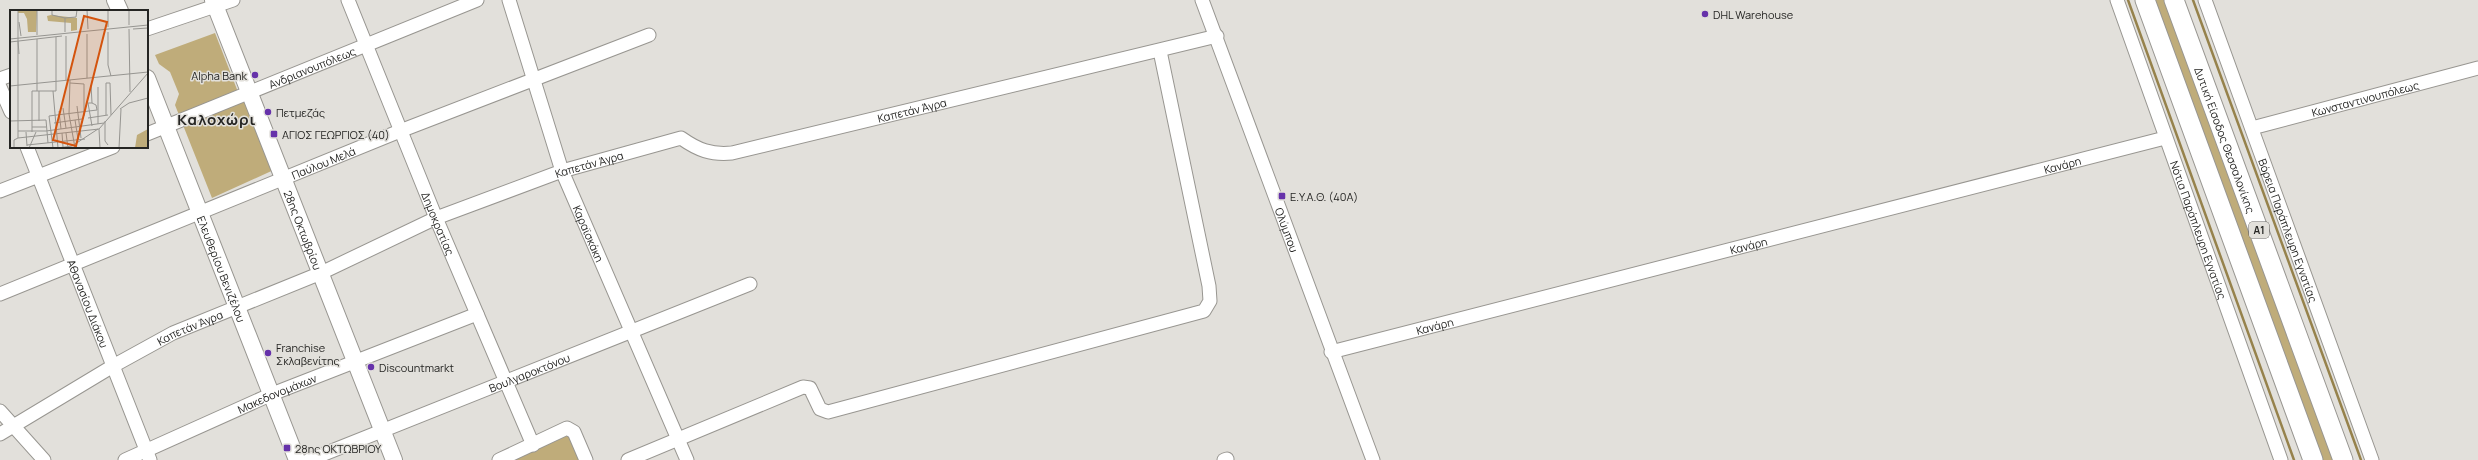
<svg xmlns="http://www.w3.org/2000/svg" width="2478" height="460" font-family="Manrope,sans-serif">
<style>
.green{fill:#bfac7a}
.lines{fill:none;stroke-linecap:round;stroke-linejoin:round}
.stream{stroke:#96824c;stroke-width:2.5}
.minor-casing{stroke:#989691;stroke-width:15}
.major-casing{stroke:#989691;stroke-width:18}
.highway-casing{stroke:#989691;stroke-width:21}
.minor{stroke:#fff;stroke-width:13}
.major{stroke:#fff;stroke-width:16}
.highway{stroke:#fff;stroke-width:19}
.poi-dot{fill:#6632aa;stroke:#e2e0db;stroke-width:1.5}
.labels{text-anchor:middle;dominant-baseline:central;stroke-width:3;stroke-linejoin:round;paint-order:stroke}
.shield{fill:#e2e0db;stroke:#5e5d5a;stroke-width:1}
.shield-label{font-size:10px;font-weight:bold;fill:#252523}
.poi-label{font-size:11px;fill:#252523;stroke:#e2e0db;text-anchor:start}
.street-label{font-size:11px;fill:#252523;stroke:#e2e0db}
.district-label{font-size:15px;font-weight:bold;letter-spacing:1px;fill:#252523;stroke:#e2e0db}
.inset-road{fill:none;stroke:#969591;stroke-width:1}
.view{fill:#d4540e;fill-opacity:0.15;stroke:#d4540e;stroke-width:2}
.inset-edge{fill:none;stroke:#252523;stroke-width:2}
</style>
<rect width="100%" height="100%" fill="#e2e0db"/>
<path class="green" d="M2155 0H2166L2334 460H2323Z
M215 33 238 92 248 97 278 168 212 198 175 105 179 94 170 72 159 64 155 55Z
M569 435 580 460H512Z"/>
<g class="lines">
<path class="stream" d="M2128 0 2294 460
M2193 0 2361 460"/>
<g class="minor-casing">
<g id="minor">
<path id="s1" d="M348 0 436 218 533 445"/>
<path id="s2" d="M509 0 562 171 687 460"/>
<path id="s3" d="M1202 0 1373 460"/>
<path id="s4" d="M2117 0 2281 460"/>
<path id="s5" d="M2205 0 2372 460"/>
<path d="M147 29 233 0"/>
<path d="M0 79 11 75"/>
<path d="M0 87 11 112"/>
<path id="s6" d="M2252 128 2478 68"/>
<path id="s7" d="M147 134 477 0"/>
<path id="s8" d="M27 147 150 460"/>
<path d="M0 191 113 147"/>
<path id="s9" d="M0 294 400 131 649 35"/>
<path id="s10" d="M1331 352 2165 138"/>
<path d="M0 411 44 460"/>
<path id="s11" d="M0 434 113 366 173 333 321 273 436 218 562 171 681 138C698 150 711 155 732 153L1217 36"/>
<path id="s12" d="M125 460 272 394 477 314"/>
<path id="s13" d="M309 460 750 284"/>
<path d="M499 460 567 428 574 432 586 460"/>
<path d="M628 460 803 387 810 388 820 409 828 412 1204 311 1210 301 1209 286 1160 51"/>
<path d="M1224 460 1227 459"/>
</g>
</g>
<g class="major-casing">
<g id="major">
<path d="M115 0 120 11"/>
<path id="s14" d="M213 0 394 460"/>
<path id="s15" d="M147 78 297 460"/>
</g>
</g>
<g class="highway-casing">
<g id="highway">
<path d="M2145 0 2313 460"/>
<path id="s16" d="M2174 0 2343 460"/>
</g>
</g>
<use href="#minor" class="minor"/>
<use href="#major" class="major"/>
<use href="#highway" class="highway"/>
</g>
<g class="poi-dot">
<circle cx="1705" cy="14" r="4"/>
<circle cx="255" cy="75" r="4"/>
<circle cx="268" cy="112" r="4"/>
<rect x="270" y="130" width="8" height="8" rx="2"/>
<rect x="1278" y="192" width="8" height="8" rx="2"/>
<circle cx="268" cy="353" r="4"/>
<circle cx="371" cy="367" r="4"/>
<rect x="283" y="444" width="8" height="8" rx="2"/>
</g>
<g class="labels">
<rect class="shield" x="2249" y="222" width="20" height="16" rx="3"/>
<g class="shield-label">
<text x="2259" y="230">Α1</text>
</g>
<g class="poi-label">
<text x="1713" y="14">DHL Warehouse</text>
<text x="247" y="75" text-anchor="end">Alpha Bank</text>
<text x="276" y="112">Πετμεζάς</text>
<text x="282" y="134">ΑΓΙΟΣ ΓΕΩΡΓΙΟΣ (40)</text>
<text x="1290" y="196">Ε.Υ.Α.Θ. (40Α)</text>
<text x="276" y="347">Franchise<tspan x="276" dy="13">Σκλαβενίτης</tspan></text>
<text x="379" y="367">Discountmarkt</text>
<text x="295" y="448">28ης ΟΚΤΩΒΡΙΟΥ</text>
</g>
<g class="street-label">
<text stroke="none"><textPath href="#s7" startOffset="178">Ανδριανουπόλεως</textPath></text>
<text stroke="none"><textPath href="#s6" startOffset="117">Κωνσταντινουπόλεως</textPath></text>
<text stroke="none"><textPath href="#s11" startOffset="985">Καπετάν Άγρα</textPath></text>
<text stroke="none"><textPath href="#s16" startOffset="149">Δυτική Είσοδος Θεσσαλονίκης</textPath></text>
<text stroke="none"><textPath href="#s9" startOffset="349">Παύλου Μελά</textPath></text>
<text stroke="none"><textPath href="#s11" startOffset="650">Καπετάν Άγρα</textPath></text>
<text stroke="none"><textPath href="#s10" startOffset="755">Κανάρη</textPath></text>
<text stroke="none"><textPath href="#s1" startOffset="241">Δημοκρατίας</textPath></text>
<text stroke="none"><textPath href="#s14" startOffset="247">28ης Οκτωβρίου</textPath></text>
<text stroke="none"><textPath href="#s3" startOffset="245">Ολύμπου</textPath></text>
<text stroke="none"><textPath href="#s4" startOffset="244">Νότια Παράπλευρη Εγνατίας</textPath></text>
<text stroke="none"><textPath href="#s5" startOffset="245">Βόρεια Παράπλευρη Εγνατίας</textPath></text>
<text stroke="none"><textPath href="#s2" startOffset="247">Καραϊσκάκη</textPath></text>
<text stroke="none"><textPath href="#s10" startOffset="431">Κανάρη</textPath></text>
<text stroke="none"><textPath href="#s15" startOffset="205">Ελευθερίου Βενιζέλου</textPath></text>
<text stroke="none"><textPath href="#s8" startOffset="168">Αθανασίου Διάκου</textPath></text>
<text stroke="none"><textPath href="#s10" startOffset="107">Κανάρη</textPath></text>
<text stroke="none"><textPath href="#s11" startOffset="218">Καπετάν Άγρα</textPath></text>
<text stroke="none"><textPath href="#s13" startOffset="237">Βουλγαροκτόνου</textPath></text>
<text stroke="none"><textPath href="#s12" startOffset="166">Μακεδονομάχων</textPath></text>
</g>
<g class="district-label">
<text x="217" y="119">Καλοχώρι</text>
</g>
</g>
<g transform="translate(10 10)">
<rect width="138" height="138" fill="#e2e0db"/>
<path d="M8 0H27L26 22H18L17 9 14 3H8ZM41 5 67 8V20L61 21V13L38 11 37 6ZM138 119V138H125L127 125Z" fill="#bfac7a"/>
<path class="inset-road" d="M42 0V5L55 8 66 7 67 0M77 0 78 19M119 0V15M55 8V22M9 12 11 26M98 17V0M119 19 120 82M123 19 138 18M98 22V55L101 66M77 24V68M27 25V0M56 26V70M0 29 138 15M8 31 9 44M0 32 52 26M60 70 59 104 65 138M60 73 74 74V106M81 75 82 93M0 76 138 62M27 81V29M29 81V111M43 81 48 138M82 93H78L82 116M67 96 71 128M53 98 56 118M110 99 119 93 138 88M49 101 51 119M96 105V73H100L101 105M78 108 98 105M65 110 68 129M0 111 36 110 38 133M95 111V131L98 135M44 113 72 109M88 114V77M22 117H36M89 119 90 138M8 121H36L94 113M16 122 17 136M22 122V81H46V27M52 123 53 137M56 123 58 138M8 128 89 119 138 63M17 135 75 129M4 138V130L8 128V0M19 138 26 122M43 138 39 106 87 100 86 95 82 93M47 138 62 136 88 119M109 138 111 99"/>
<path class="view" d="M74 6 97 12 66 136 43 130Z"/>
<rect width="138" height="138" class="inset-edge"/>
</g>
</svg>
